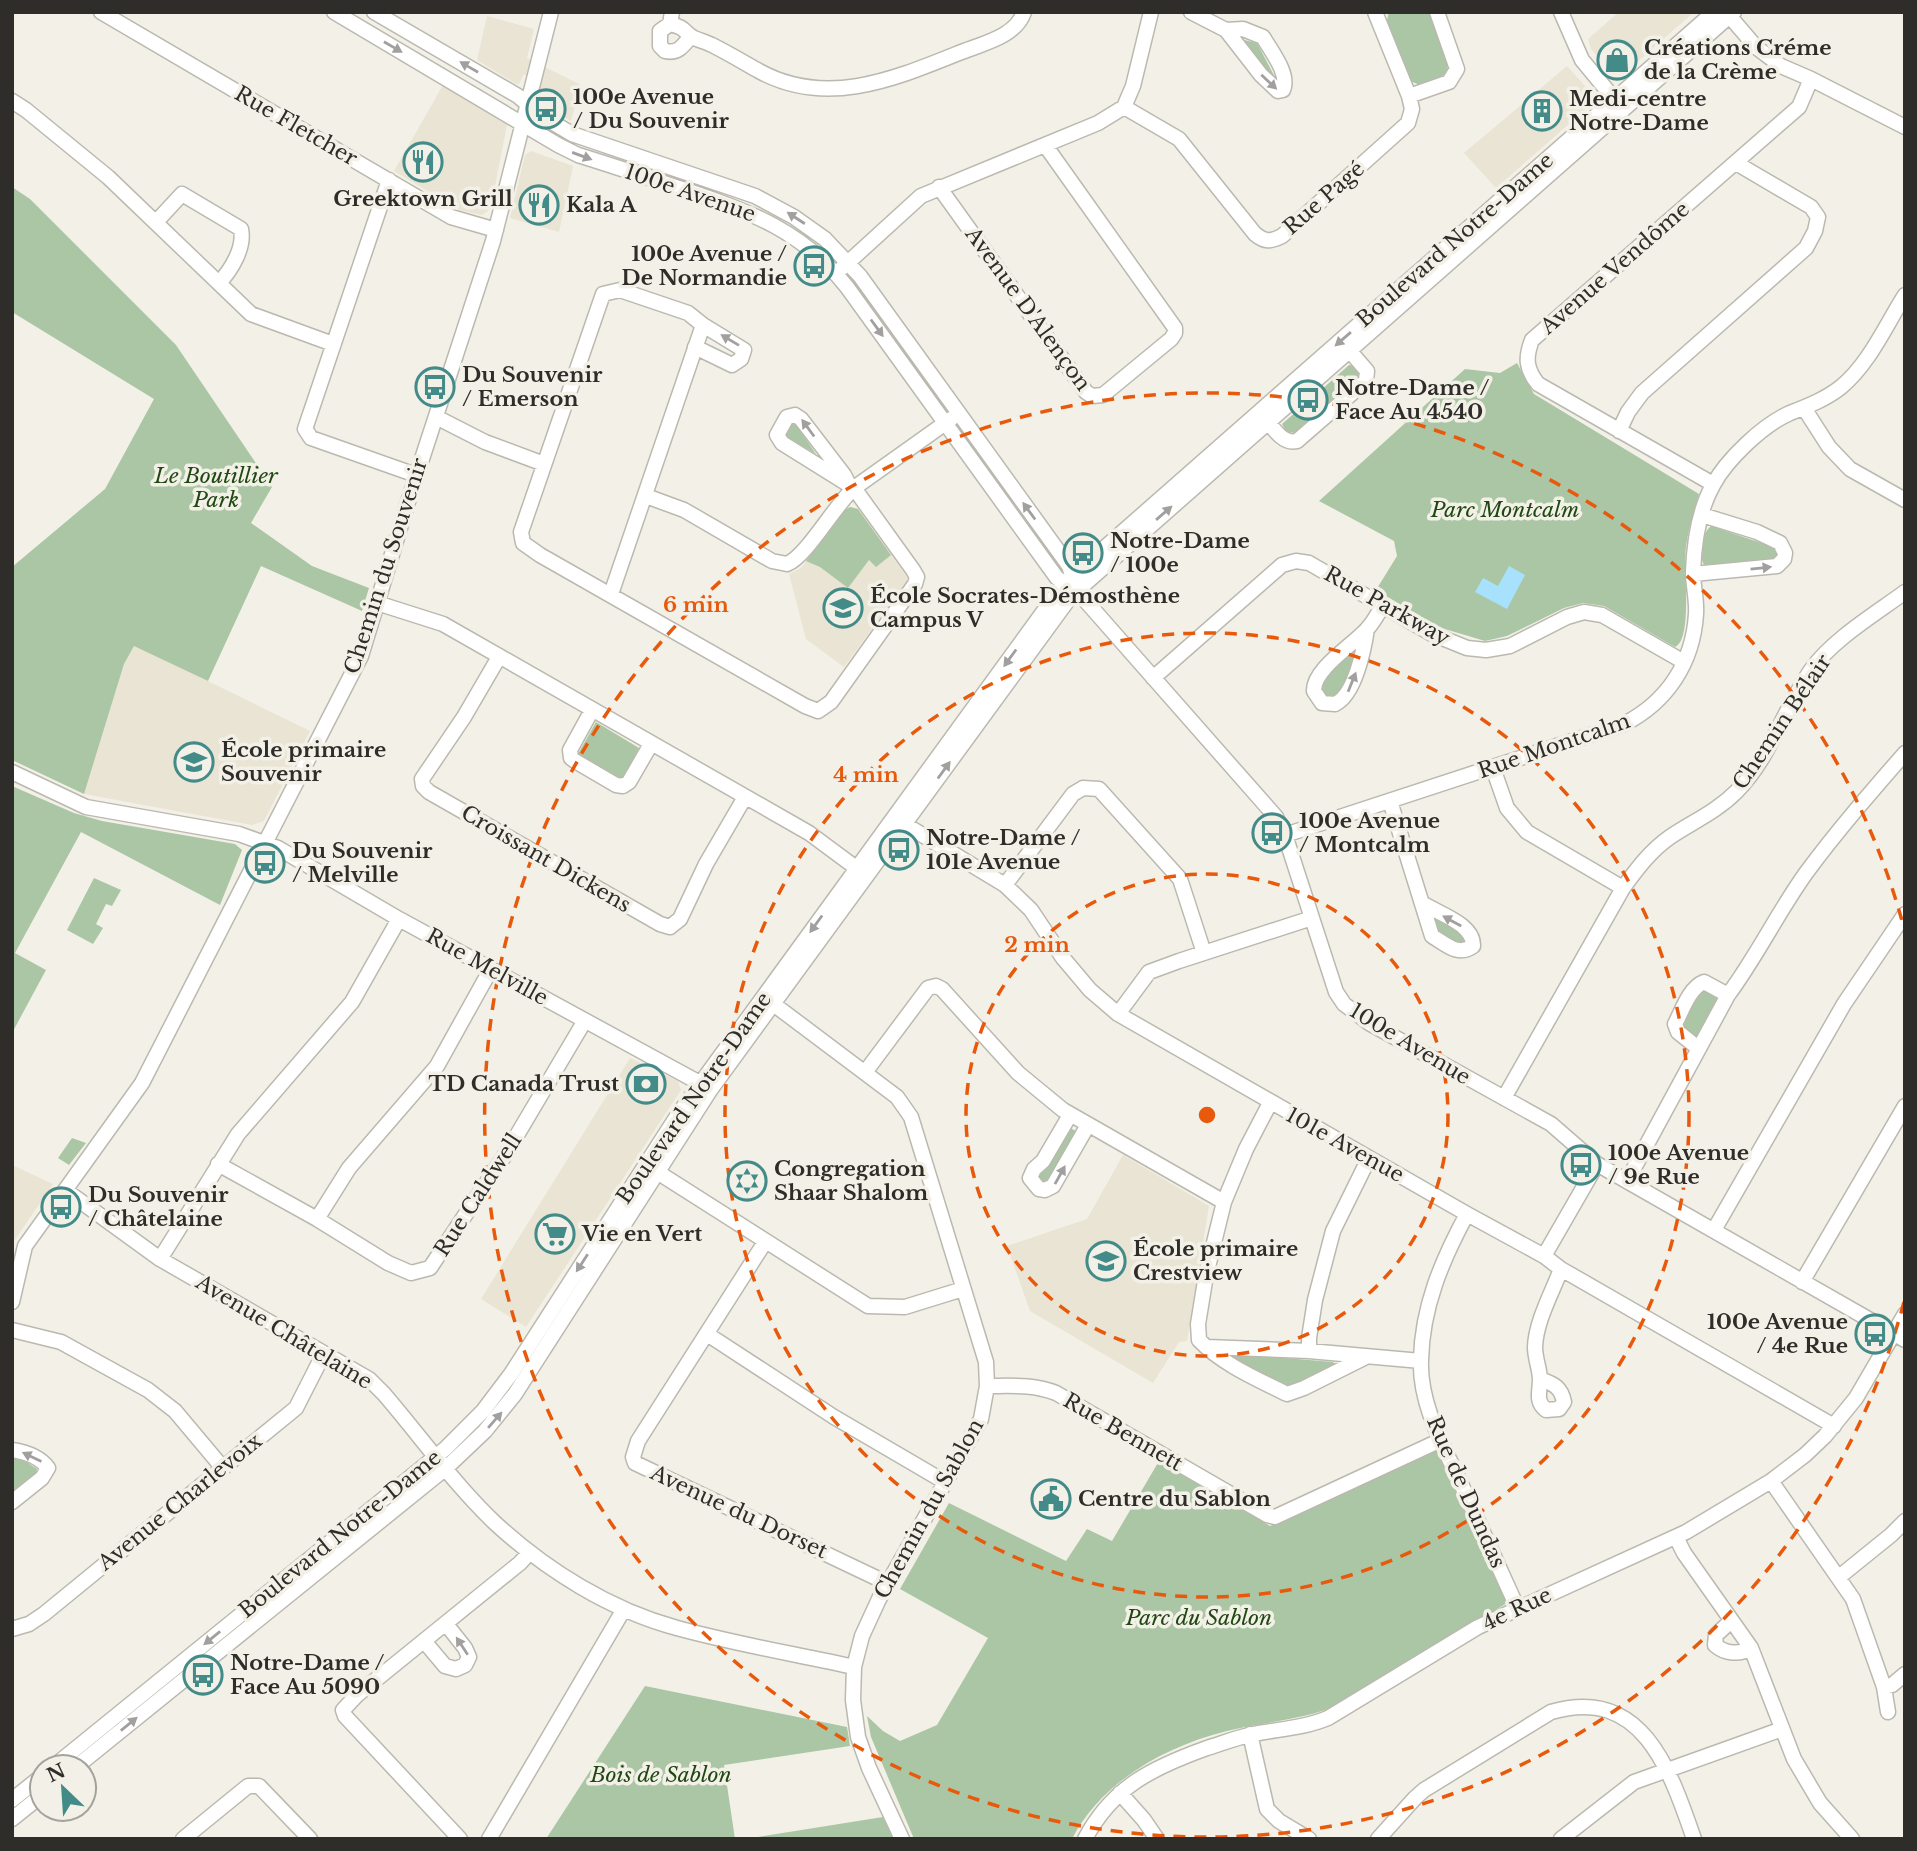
<svg xmlns="http://www.w3.org/2000/svg" width="1917" height="1851" font-family="'Libre Baskerville',serif">
<style>
.built{fill:#e9e4d3}
.green{fill:#abc6a4}
.water{fill:#a7e1fc}
.lines{fill:none;stroke-linecap:round;stroke-linejoin:round}
.minor-casing{stroke:#bbb9af;stroke-width:17}
.minor{stroke:#fff;stroke-width:14}
.oneway{fill:#a1a09f}
.ring{fill:none;stroke:#e8590c;stroke-width:3.5;stroke-dasharray:12 9}
.labels{text-anchor:middle;dominant-baseline:central;stroke-width:7;stroke-linejoin:round;paint-order:stroke}
.poi-label{font-size:21px;font-weight:bold;fill:#2e2d29;stroke:#f3f1e7;text-anchor:start}
.street-label{font-size:21px;fill:#2e2d29;stroke:#f3f1e7}
.park-label{font-size:21px;font-style:italic;fill:#1f4812;stroke:#f3f1e7}
.centre{fill:#e8590c;stroke:#f3f1e7;stroke-width:3.5}
.ring-label{font-size:21px;text-anchor:middle;font-weight:bold;fill:#e8590c;stroke:#f3f1e7;stroke-width:7;stroke-linejoin:round;paint-order:stroke}
</style>
<rect width="100%" height="100%" fill="#f3f1e7"/>
<path class="built" d="M1619 12H1694L1618 79 1591 49 1588 39Z
M487 16 534 29 527 58 581 85 571 121 539 102 543 91 524 74 519 84H516L477 60Z
M1567 66 1594 96V102L1496 188 1464 153Z
M443 85 507 125 491 206 487 212 481 215 459 210 394 171Z
M531 151 573 166 559 232 510 218 525 155Z
M852 507 858 509 907 577V581L844 667 806 639 789 574 801 568 843 511Z
M134 645 310 731 264 821 252 825 84 794 124 664Z
M630 1058 678 1081 681 1090 526 1327 481 1299Z
M1123 1155 1209 1206 1187 1341 1179 1342 1153 1383 1030 1311 1007 1246 1087 1219Z
M12 1165 53 1184 12 1244Z"/>
<path class="green" d="M1389 12H1429L1448 62C1449 79 1434 80 1420 85L1410 81 1386 24Z
M1240 39 1257 43 1277 81H1275Z
M12 187 30 199 176 345 272 487 251 523 312 566 369 588 362 611 261 566 208 681 134 646 124 664 84 794 12 760V567L105 489 154 399 12 312Z
M1517 363 1534 394 1699 494C1694 512 1688 529 1686 547 1683 567 1693 640 1675 647L1604 606 1583 603 1564 608 1507 636 1485 641 1438 627 1376 590 1397 556 1394 541 1319 501 1465 369 1500 373Z
M1349 365 1355 366 1359 371 1357 380 1297 433 1286 432 1282 424 1305 404 1308 406 1312 403 1310 400Z
M792 423H795L816 454 785 436Z
M850 507 858 509 891 555 876 567 869 560 848 588 820 567 806 561 843 511Z
M1711 526 1773 547 1779 555 1774 561 1704 565C1698 554 1701 534 1711 526Z
M1359 645 1340 694 1338 697 1325 698 1319 684 1321 680Z
M596 722 639 748 624 776 620 778 578 754Z
M12 786 74 813 102 821 235 844 242 850 220 905 81 832 15 953 46 970 12 1033Z
M94 878 121 890 112 906 106 904 96 924 103 928 93 944 67 930Z
M1433 917 1460 932 1465 939 1464 942 1458 944 1437 931Z
M1703 989 1718 999 1698 1036 1694 1037 1682 1030 1681 1024 1699 991Z
M1070 1128 1076 1131V1135L1049 1182 1045 1184 1037 1180 1038 1172Z
M72 1138 86 1143 69 1165 58 1158Z
M1236 1354 1333 1362 1335 1364 1292 1385H1283L1234 1358Z
M1436 1449 1507 1603 1337 1706C1301 1720 1263 1722 1227 1731 1166 1746 1102 1781 1072 1839H914L871 1737 867 1716 883 1731 900 1741 937 1725 988 1638 900 1589 949 1503 1066 1561 1087 1529 1112 1541 1159 1461 1270 1526Z
M12 1457 22 1459 37 1469 36 1474 12 1493Z
M645 1686 847 1727 850 1746 724 1765 735 1839H546Z
M883 1817 894 1839H745Z"/>
<path class="water" d="M1509 566 1525 575 1507 609 1475 592 1483 578 1498 586Z"/>
<g class="lines">
<g class="minor-casing">
<path id="minor" d="M101 12 451 217 496 230
M334 12 558 145 578 155C614 166 649 178 685 190 749 211 803 231 847 287L1057 578 1077 591 1276 817 1285 835 1336 992 1344 1004 1369 1023 1551 1124 1597 1164 1905 1340
M374 12 518 96 540 115 572 134 755 196 794 217 825 239 860 276 1069 566 1075 584
M672 12 670 24 660 31V46L665 51C678 54 683 46 691 36
M1191 12 1226 30 1243 29 1263 37C1271 51 1290 74 1283 90L1278 91 1261 75 1226 30
M1561 12 1582 60 1620 106
M1726 12 1756 47 1781 66 1811 79 1905 127
M670 24C686 28 682 30 692 37 698 40 706 42 712 45 728 53 743 62 759 71 826 108 894 79 959 53 981 44 1016 37 1024 12
M1409 96 1449 82 1457 69 1437 12
M12 101 26 110 108 177 251 314 333 344
M1124 107 1179 139 1255 234C1265 242 1270 242 1282 236L1408 123 1412 109 1409 96 1375 12
M389 180 305 429 311 438 416 475
M939 187 1086 392 1092 396 1103 395 1171 339 1175 333V328L1045 145
M156 222 182 194 241 229C245 248 231 270 219 283
M842 268 921 196 1098 123 1124 107 1133 86 1151 12
M695 347 732 365 741 359 744 350 703 325 688 313 620 290 603 294 521 532 523 543 540 555 805 706 818 711 831 702 915 584 917 577 913 570 854 488 782 443 777 435 787 417 795 415 801 419 844 475 848 483
M1804 408 1829 447 1850 469 1905 500
M1262 414C1271 425 1282 445 1297 441L1366 381 1367 371 1349 350
M436 417 485 442 544 464
M1619 431 1628 412 1642 393 1806 248 1815 231 1818 217 1811 207 1736 163
M1713 484 1538 384C1526 369 1525 358 1532 340L1799 107 1811 79
M646 496 684 510 772 561 787 564C806 557 835 505 854 488L951 419
M1693 574 1777 566 1784 559 1785 553 1780 543 1757 532 1702 515
M611 594 703 325
M377 603 443 624 809 833 863 873
M1367 629C1364 649 1355 695 1335 704L1322 703 1314 691C1313 669 1353 645 1367 629 1374 622 1378 613 1383 605
M499 657 464 717 422 779 423 786 429 792 660 924 670 927 680 919 706 864 745 797
M1153 678 1282 565 1296 561 1309 563 1430 633 1467 648 1486 650 1510 646 1567 617 1584 612 1602 615 1684 662
M592 710 570 750 571 758 575 761 616 785 623 786 629 782 651 744
M1493 768 1507 808 1527 832 1623 888
M12 772 86 807 239 834 278 848 399 919 707 1087
M1390 801 1432 936C1446 944 1458 957 1473 946 1474 924 1439 914 1422 903
M896 819 1005 885 1031 910 1063 958 1090 990 1118 1014 1467 1214 1544 1256 1561 1269 1834 1426
M1285 835 1624 724C1667 702 1693 663 1696 614 1697 600 1693 586 1693 572 1694 543 1699 510 1713 485 1727 459 1763 425 1790 413 1808 406 1826 399 1841 387 1869 364 1886 325 1905 295
M1005 885 1073 794 1083 788 1099 789 1180 879 1204 953
M768 1000 897 1097 911 1117 986 1362 987 1386 981 1419 879 1599 862 1636 854 1667 853 1700 858 1737 869 1768 902 1839
M1118 1014 1149 972 1179 961 1312 918
M1698 1048 1678 1032 1675 1024C1682 1011 1689 988 1704 982L1728 995
M866 1071 928 988 936 986 942 989 1018 1073 1063 1110 1224 1202
M1504 1098 1623 888C1637 869 1650 851 1670 837 1692 822 1716 812 1736 792 1770 758 1784 709 1811 670 1832 640 1875 614 1905 592
M1270 1103 1246 1149 1224 1202 1206 1275 1198 1324 1199 1340C1222 1364 1257 1379 1287 1394L1304 1388 1366 1357
M1070 1115 1043 1161 1034 1169 1030 1178 1039 1189 1045 1190 1053 1186 1088 1125
M218 1164 317 1219 388 1263 411 1273 430 1268 507 1152 584 1022
M651 1168 868 1306 905 1307 963 1289
M1627 1181 1728 995C1757 956 1778 912 1806 873 1837 831 1871 792 1905 753
M65 1190 160 1259 369 1379 384 1394C421 1437 454 1484 495 1523 546 1570 610 1610 677 1628 735 1644 795 1654 854 1667
M1467 1214C1442 1260 1422 1307 1421 1360 1419 1404 1444 1447 1462 1486 1480 1526 1499 1567 1517 1607
M317 1219 349 1168 437 1066 491 969
M1714 1230 1844 1004 1905 914
M765 1242 638 1441 633 1457 635 1463 887 1583
M1544 1256 1597 1164
M160 1259 238 1134 352 1002 399 919
M1802 1282 1905 1106
M12 1302 25 1246 142 1083 361 656 407 505 493 241 551 12
M12 1330 61 1342 148 1390 175 1411 222 1467
M707 1334 834 1417 945 1482
M1207 1347 1309 1351 1421 1361
M1309 1351V1338L1315 1300 1333 1231 1369 1158
M1540 1379C1554 1384 1561 1387 1564 1402L1559 1409 1546 1410C1535 1401 1540 1392 1540 1380 1540 1369 1535 1359 1535 1347 1536 1321 1552 1293 1561 1269
M987 1386C1012 1386 1033 1384 1056 1393L1267 1515 1275 1517 1441 1440
M12 1450C25 1452 40 1457 48 1468L42 1478 12 1502
M1771 1481 1853 1599 1884 1687 1888 1712
M1676 1537 1684 1553 1751 1648 1794 1759 1820 1803 1852 1839
M1839 1577 1891 1535 1905 1521
M1731 1621 1716 1635 1715 1645C1725 1654 1740 1655 1751 1648
M12 1629 29 1624 44 1614 296 1408 324 1353
M424 1641 445 1666 456 1669 465 1665 469 1657 465 1648 446 1624
M1884 1687 1892 1685 1905 1674
M1250 1734 1267 1809 1279 1821 1309 1839
M53 1767 445 1449 483 1411 511 1374 679 1113 1057 593 1085 565 1714 12
M76 1767 446 1468 485 1431 515 1394 711 1089 1071 596 1734 12
M1120 1793 1144 1820 1157 1839
M12 1800 42 1776
M12 1819 42 1795
M183 1839 248 1786H259L310 1839
M460 1839 345 1716 343 1710 357 1695 520 1563 529 1553
M489 1839 624 1609
M1085 1839C1113 1786 1154 1767 1207 1748 1223 1743 1238 1737 1254 1734 1279 1729 1304 1728 1328 1718L1478 1627 1686 1532 1771 1481 1805 1455 1825 1436 1856 1398 1905 1314
M1378 1839 1415 1798 1424 1790 1551 1712C1642 1685 1670 1770 1694 1839
M1561 1839 1634 1782 1782 1729"/>
</g>
<use href="#minor" class="minor"/>
</g>
<defs><path id="oneway-solid" d="M-6-.8H1V-3.2L6.5 0L1 3.2V.8H-6Z" transform="scale(1.75)"/></defs>
<g class="oneway">
<use href="#oneway-solid" transform="translate(393 47) rotate(30)"/>
<use href="#oneway-solid" transform="translate(469 67) rotate(-150)"/>
<use href="#oneway-solid" transform="translate(1269 82) rotate(43)"/>
<use href="#oneway-solid" transform="translate(582 156) rotate(20)"/>
<use href="#oneway-solid" transform="translate(796 218) rotate(-147)"/>
<use href="#oneway-solid" transform="translate(877 328) rotate(54)"/>
<use href="#oneway-solid" transform="translate(1343 339) rotate(139)"/>
<use href="#oneway-solid" transform="translate(730 340) rotate(-149)"/>
<use href="#oneway-solid" transform="translate(808 428) rotate(-126)"/>
<use href="#oneway-solid" transform="translate(1029 511) rotate(-126)"/>
<use href="#oneway-solid" transform="translate(1164 513) rotate(-41)"/>
<use href="#oneway-solid" transform="translate(1761 568) rotate(-6)"/>
<use href="#oneway-solid" transform="translate(1010 658) rotate(126)"/>
<use href="#oneway-solid" transform="translate(1352 682) rotate(-68)"/>
<use href="#oneway-solid" transform="translate(944 770) rotate(-54)"/>
<use href="#oneway-solid" transform="translate(1452 921) rotate(-151)"/>
<use href="#oneway-solid" transform="translate(816 924) rotate(126)"/>
<use href="#oneway-solid" transform="translate(1060 1175) rotate(-61)"/>
<use href="#oneway-solid" transform="translate(582 1263) rotate(123)"/>
<use href="#oneway-solid" transform="translate(495 1420) rotate(-49)"/>
<use href="#oneway-solid" transform="translate(32 1457) rotate(-154)"/>
<use href="#oneway-solid" transform="translate(212 1638) rotate(141)"/>
<use href="#oneway-solid" transform="translate(462 1646) rotate(-123)"/>
<use href="#oneway-solid" transform="translate(129 1724) rotate(-39)"/>
</g>
<g class="ring">
<circle cx="1207" cy="1115" r="241"/>
<circle cx="1207" cy="1115" r="482"/>
<path d="M1904 1302A722 722 0 1 1 1904 928"/>
</g>
<defs>
<g id="shop-ring" transform="scale(2.0125)"><circle r="9.5" fill="#f3f1e7" stroke="#438b88" stroke-width="1.5"/><path d="M-5-2.5h2.3a2.7 3.5 0 0 1 5.4 0H5L5.5 6h-11ZM-1.5-2.5h3a1.5 2.3 0 0 0-3 0Z" fill="#438b88"/></g>
<g id="bus-ring" transform="scale(2.0125)"><circle r="9.5" fill="#f3f1e7" stroke="#438b88" stroke-width="1.5"/><path d="M-5-6H5V4H4V6H2V4H-2V6H-4V4H-5ZM-3.5-4V0h7V-4ZM-3.5 1.2v1.5H-2V1.2ZM2 1.2v1.5H3.5V1.2Z" fill="#438b88"/></g>
<g id="building-ring" transform="scale(2.0125)"><circle r="9.5" fill="#f3f1e7" stroke="#438b88" stroke-width="1.5"/><path d="M-4-6H4V6H1V3H-1V6H-4ZM-2.5-4.3h1.7v1.8h-1.7ZM.8-4.3h1.7v1.8H.8ZM-2.5-1h1.7V.8h-1.7ZM.8-1h1.7V.8H.8Z" fill="#438b88"/></g>
<g id="restaurant-ring" transform="scale(2.0125)"><circle r="9.5" fill="#f3f1e7" stroke="#438b88" stroke-width="1.5"/><path d="M-5-6h1v4h1v-4h1v4h1v-4h1v5L-1.5 .5V6h-2V.5L-5-1ZM5-6V6H3V1.5H1.5Q1.5-4 5-6Z" fill="#438b88"/></g>
<g id="school-ring" transform="scale(2.0125)"><circle r="9.5" fill="#f3f1e7" stroke="#438b88" stroke-width="1.5"/><path d="M0-5L7-2L0 1L-7-2ZM-4 1L0 2.5L4 1V4Q0 6-4 4Z" fill="#438b88"/></g>
<g id="bank-ring" transform="scale(2.0125)"><circle r="9.5" fill="#f3f1e7" stroke="#438b88" stroke-width="1.5"/><path d="M-6-4H6V4H-6ZM0-2.3a2.3 2.3 0 1 0 0 4.6a2.3 2.3 0 1 0 0-4.6Z" fill="#438b88"/></g>
<g id="synagogue-ring" transform="scale(2.0125)"><circle r="9.5" fill="#f3f1e7" stroke="#438b88" stroke-width="1.5"/><path d="M0-6.5L5.6 3.2H-5.6ZM0 6.5L5.6-3.2H-5.6Z" fill="#438b88"/></g>
<g id="supermarket-ring" transform="scale(2.0125)"><circle r="9.5" fill="#f3f1e7" stroke="#438b88" stroke-width="1.5"/><path d="M-6-5.5h2.5l.6 2H6L4.5 2H-2.5L-4.4-4H-6ZM-1.5 3.2a1.3 1.3 0 1 0 .1 0ZM3 3.2a1.3 1.3 0 1 0 .1 0Z" fill="#438b88"/></g>
<g id="civic-ring" transform="scale(2.0125)"><circle r="9.5" fill="#f3f1e7" stroke="#438b88" stroke-width="1.5"/><path d="M-.6-6.5H3V-4.5H.6V-3L4-1V1h2V6H-6V1h2V-1L-.6-3ZM-1.2 2.5V6h2.4V2.5Z" fill="#438b88"/></g>
</defs>
<g fill-rule="evenodd">
<use href="#shop-ring" x="1617" y="60"/>
<use href="#bus-ring" x="546" y="109"/>
<use href="#building-ring" x="1542" y="111"/>
<use href="#restaurant-ring" x="423" y="162"/>
<use href="#restaurant-ring" x="539" y="205"/>
<use href="#bus-ring" x="814" y="266"/>
<use href="#bus-ring" x="435" y="387"/>
<use href="#bus-ring" x="1308" y="400"/>
<use href="#bus-ring" x="1083" y="553"/>
<use href="#school-ring" x="843" y="608"/>
<use href="#school-ring" x="194" y="762"/>
<use href="#bus-ring" x="1272" y="833"/>
<use href="#bus-ring" x="899" y="850"/>
<use href="#bus-ring" x="265" y="863"/>
<use href="#bank-ring" x="646" y="1084"/>
<use href="#bus-ring" x="1581" y="1165"/>
<use href="#synagogue-ring" x="747" y="1181"/>
<use href="#bus-ring" x="61" y="1207"/>
<use href="#supermarket-ring" x="555" y="1234"/>
<use href="#school-ring" x="1106" y="1261"/>
<use href="#bus-ring" x="1875" y="1334"/>
<use href="#civic-ring" x="1051" y="1499"/>
<use href="#bus-ring" x="203" y="1675"/>
</g>
<g class="labels">
<g class="poi-label">
<text x="1644" y="48">Créations Créme<tspan x="1644" dy="24">de la Crème</tspan></text>
<text x="573" y="97">100e Avenue<tspan x="573" dy="24">/ Du Souvenir</tspan></text>
<text x="1569" y="99">Medi-centre<tspan x="1569" dy="24">Notre-Dame</tspan></text>
<text x="423" y="199" text-anchor="middle">Greektown Grill</text>
<text x="566" y="205">Kala A</text>
<text x="787" y="254" text-anchor="end">100e Avenue /<tspan x="787" dy="24">De Normandie</tspan></text>
<text x="462" y="375">Du Souvenir<tspan x="462" dy="24">/ Emerson</tspan></text>
<text x="1335" y="388">Notre-Dame /<tspan x="1335" dy="24">Face Au 4540</tspan></text>
<text x="1110" y="541">Notre-Dame<tspan x="1110" dy="24">/ 100e</tspan></text>
<text x="870" y="596">École Socrates-Démosthène<tspan x="870" dy="24">Campus V</tspan></text>
<text x="221" y="750">École primaire<tspan x="221" dy="24">Souvenir</tspan></text>
<text x="1299" y="821">100e Avenue<tspan x="1299" dy="24">/ Montcalm</tspan></text>
<text x="926" y="838">Notre-Dame /<tspan x="926" dy="24">101e Avenue</tspan></text>
<text x="292" y="851">Du Souvenir<tspan x="292" dy="24">/ Melville</tspan></text>
<text x="619" y="1084" text-anchor="end">TD Canada Trust</text>
<text x="1608" y="1153">100e Avenue<tspan x="1608" dy="24">/ 9e Rue</tspan></text>
<text x="774" y="1169">Congregation<tspan x="774" dy="24">Shaar Shalom</tspan></text>
<text x="88" y="1195">Du Souvenir<tspan x="88" dy="24">/ Châtelaine</tspan></text>
<text x="582" y="1234">Vie en Vert</text>
<text x="1133" y="1249">École primaire<tspan x="1133" dy="24">Crestview</tspan></text>
<text x="1848" y="1322" text-anchor="end">100e Avenue<tspan x="1848" dy="24">/ 4e Rue</tspan></text>
<text x="1078" y="1499">Centre du Sablon</text>
<text x="230" y="1663">Notre-Dame /<tspan x="230" dy="24">Face Au 5090</tspan></text>
</g>
<g class="street-label">
<text transform="translate(296 126) rotate(30)">Rue Fletcher</text>
<text transform="translate(690 193) rotate(19)">100e Avenue</text>
<text transform="translate(1324 198) rotate(-41)">Rue Pagé</text>
<text transform="translate(1455 240) rotate(-41)">Boulevard Notre-Dame</text>
<text transform="translate(1615 268) rotate(-41)">Avenue Vendôme</text>
<text transform="translate(1028 309) rotate(54)">Avenue D'Alençon</text>
<text transform="translate(386 566) rotate(-72)">Chemin du Souvenir</text>
<text transform="translate(1387 606) rotate(29)">Rue Parkway</text>
<text transform="translate(1782 722) rotate(-56)">Chemin Bélair</text>
<text transform="translate(1554 746) rotate(-19)">Rue Montcalm</text>
<text transform="translate(546 859) rotate(30)">Croissant Dickens</text>
<text transform="translate(487 967) rotate(29)">Rue Melville</text>
<text transform="translate(1410 1044) rotate(31)">100e Avenue</text>
<text transform="translate(694 1098) rotate(-55)">Boulevard Notre-Dame</text>
<text transform="translate(1345 1145) rotate(29)">101e Avenue</text>
<text transform="translate(478 1195) rotate(-57)">Rue Caldwell</text>
<text transform="translate(284 1332) rotate(31)">Avenue Châtelaine</text>
<text transform="translate(1123 1432) rotate(30)">Rue Bennett</text>
<text transform="translate(1466 1492) rotate(66)">Rue de Dundas</text>
<text transform="translate(180 1502) rotate(-39)">Avenue Charlevoix</text>
<text transform="translate(929 1509) rotate(-61)">Chemin du Sablon</text>
<text transform="translate(739 1512) rotate(25)">Avenue du Dorset</text>
<text transform="translate(340 1534) rotate(-39)">Boulevard Notre-Dame</text>
<text transform="translate(1517 1609) rotate(-25)">4e Rue</text>
</g>
<g class="park-label">
<text x="216" y="476">Le Boutillier<tspan x="216" dy="24">Park</tspan></text>
<text x="1505" y="510">Parc Montcalm</text>
<text x="1199" y="1618">Parc du Sablon</text>
<text x="661" y="1775">Bois de Sablon</text>
</g>
</g>
<circle cx="1207" cy="1115" r="10" class="centre"/>
<g class="ring-label">
<text x="696" y="612">6 min</text>
<text x="866" y="782">4 min</text>
<text x="1037" y="952">2 min</text>
</g>
<rect width="1917" height="1851" fill="none" stroke="#2e2d29" stroke-width="28"/>
<g transform="translate(63 1788) rotate(335)"><circle r="33" fill="#f3f1e7" stroke="#a4a39b" stroke-width="2"/>
<path d="M0-5L12 26L0 18L-12 26Z" fill="#438b88"/>
<text y="-10" font-size="19" font-weight="bold" text-anchor="middle" fill="#2e2d29">N</text>
</g>
</svg>
